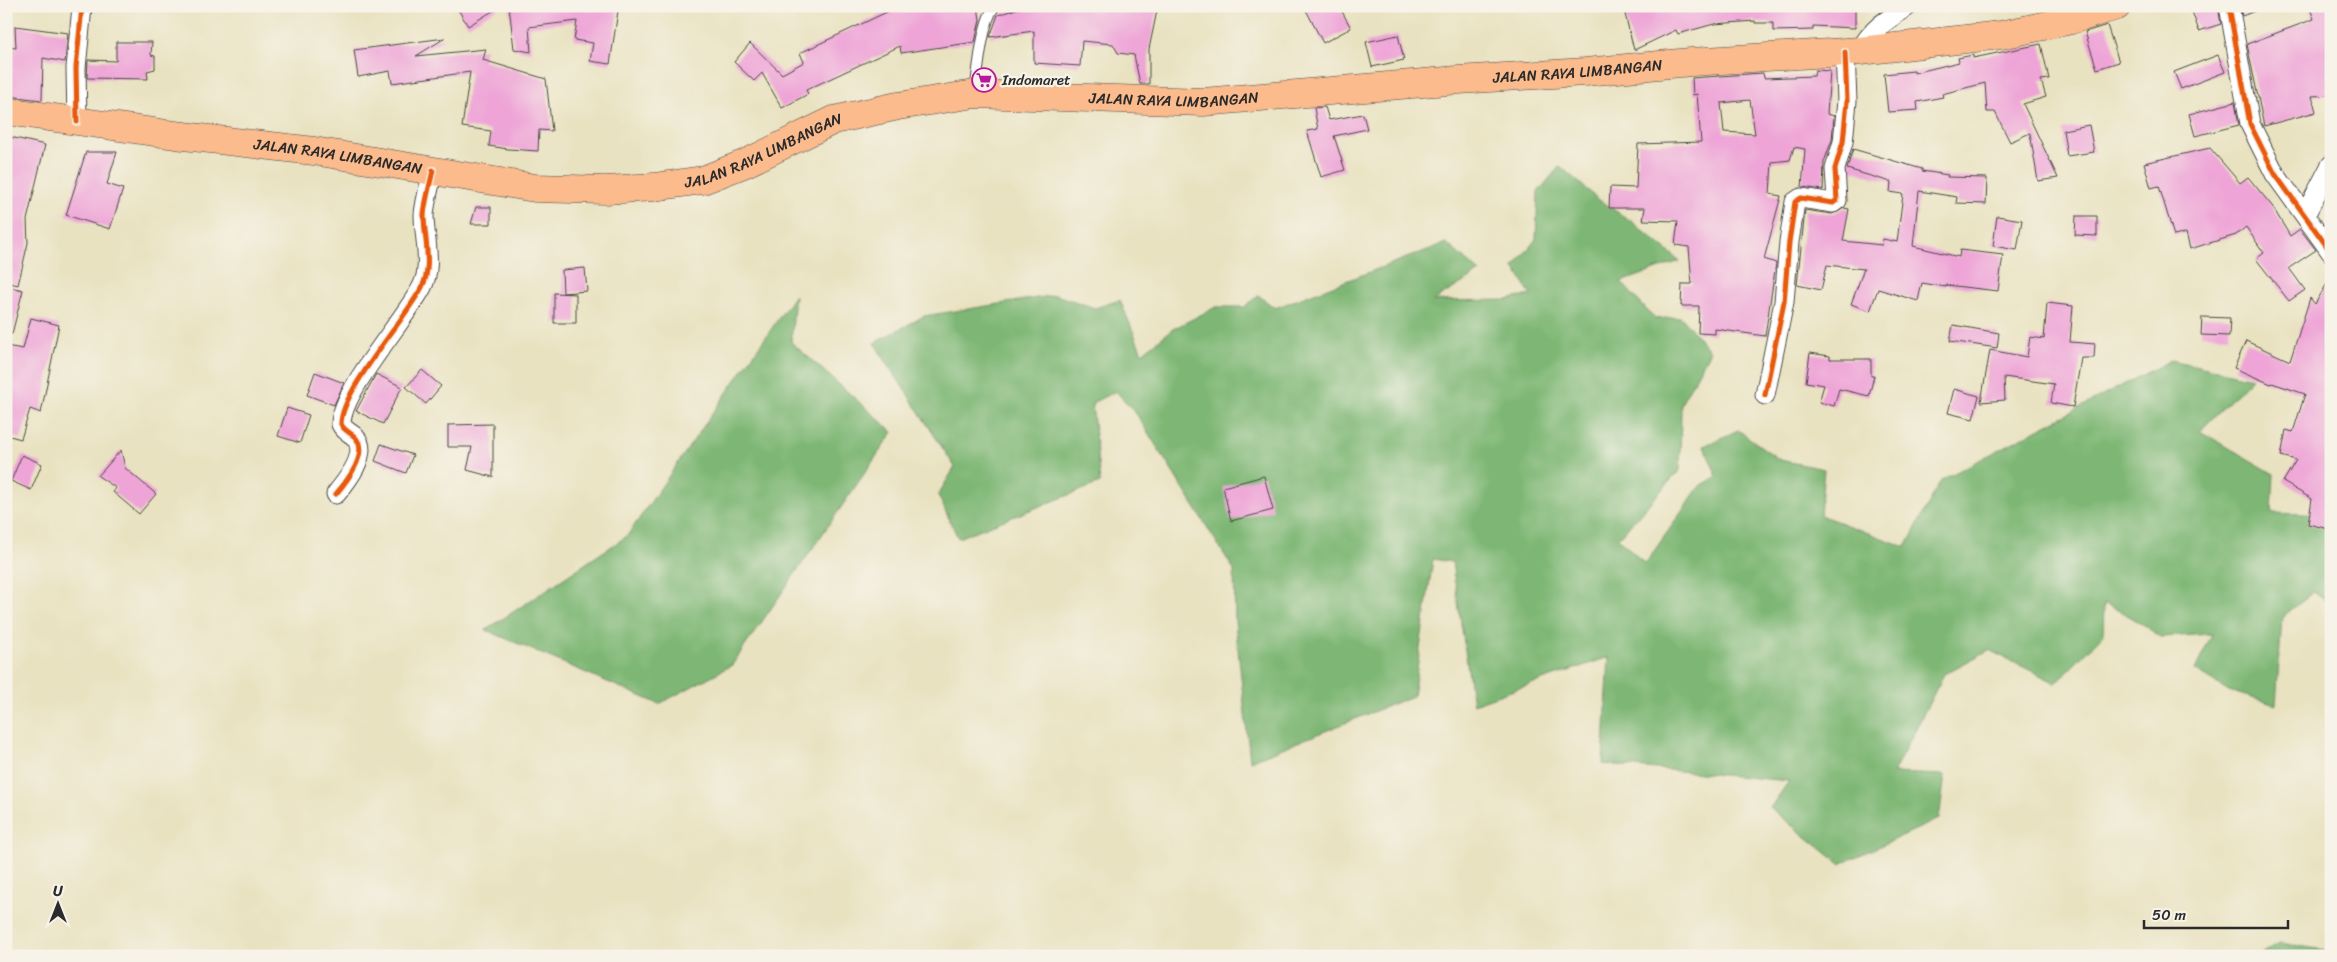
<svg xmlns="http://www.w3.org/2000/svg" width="2337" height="962" font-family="Sriracha,sans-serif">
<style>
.forest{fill:#7eb774;stroke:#547150}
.building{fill:#eea4d7;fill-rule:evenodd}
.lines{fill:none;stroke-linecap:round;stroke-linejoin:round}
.service-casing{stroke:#484642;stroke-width:12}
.minor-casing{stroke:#484642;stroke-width:21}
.trunk-casing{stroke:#484642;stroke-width:29}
.service{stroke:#fff;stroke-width:10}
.minor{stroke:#fff;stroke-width:19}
.trunk{stroke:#fbbb8d;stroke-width:28}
.cycleway-casing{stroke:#f7f3e8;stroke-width:8}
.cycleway{stroke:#e8590c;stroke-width:5}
.labels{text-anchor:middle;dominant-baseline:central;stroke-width:4.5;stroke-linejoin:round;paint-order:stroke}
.street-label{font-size:15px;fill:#2b2b2b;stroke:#f7f3e8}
.poi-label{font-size:15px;fill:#2b2b2b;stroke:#f7f3e8;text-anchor:start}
</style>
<rect width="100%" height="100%" fill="#f7f3e8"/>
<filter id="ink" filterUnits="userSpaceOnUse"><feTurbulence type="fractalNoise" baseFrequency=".02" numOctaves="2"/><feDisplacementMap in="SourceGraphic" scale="10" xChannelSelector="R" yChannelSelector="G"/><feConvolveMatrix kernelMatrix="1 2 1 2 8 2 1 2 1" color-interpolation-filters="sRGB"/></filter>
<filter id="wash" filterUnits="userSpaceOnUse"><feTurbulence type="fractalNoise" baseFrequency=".0096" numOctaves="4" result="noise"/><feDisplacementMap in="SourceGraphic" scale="20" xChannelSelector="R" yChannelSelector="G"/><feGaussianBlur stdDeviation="1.12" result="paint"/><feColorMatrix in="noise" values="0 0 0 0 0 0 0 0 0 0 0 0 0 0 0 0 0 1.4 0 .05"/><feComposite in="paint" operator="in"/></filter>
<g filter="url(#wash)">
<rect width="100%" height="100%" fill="#e9e2c1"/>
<path class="forest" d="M1560 166 1599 200 1631 221 1680 261 1621 282 1655 319 1681 317 1710 351 1681 404 1680 470 1618 538 1645 564 1699 487 1717 476 1704 446 1738 430 1780 460 1824 469 1820 515 1906 547 1941 480 2171 360 2252 378 2200 431 2274 474 2272 513 2331 515V605L2314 592 2282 617 2276 705 2229 691 2195 670 2212 634 2161 637 2131 617 2104 603 2103 635 2056 683 1989 650 1944 674 1893 773 1945 775 1939 819 1840 864 1770 808 1789 781 1603 764 1609 657 1473 704 1452 562 1433 559 1413 696 1250 761 1235 621 1234 570 1137 415 1116 391 1092 403 1100 483 958 538 938 495 955 467 874 343 924 316 1056 295 1095 308 1120 300 1142 353 1173 329 1216 307H1245L1258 295 1275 308 1446 243 1480 272 1433 301 1506 300 1531 295 1514 267 1536 239 1538 192Z
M795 295 791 342 893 432 732 665 659 704 486 630 627 536Z
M2280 943 2331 951V956H2258Z"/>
<g id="blocks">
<path class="building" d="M456 6H501L468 26Z
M509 6H617L618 11 610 64 590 61 593 43 574 40 577 21 529 27 531 52 514 49Z
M917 6H978L980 20 975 42 901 53 900 46 806 90 808 94 782 108 762 73 754 81 734 62 750 43 782 74 804 62 800 53 891 10Z
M1025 6H1158L1149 49V84H1140L1134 55 1118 53 1113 44 1082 41 1080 66 1034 63V31L990 37 998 15Z
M1304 6H1339L1351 28 1323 43Z
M1623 6H1855V28L1813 26V30L1773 31V23H1755V21L1714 24 1678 34 1676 30 1634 50Z
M2190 6H2218L2221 24 2199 31Z
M2240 6H2263V8L2242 16Z
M2309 6H2331V95L2312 96 2316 112 2264 126 2247 44 2314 19Z
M2107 25 2119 62 2097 69 2085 32Z
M15 26 68 33 65 62 43 58 42 100 8 96 9 64H6V47L16 48Z
M1398 35 1404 60 1372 67 1366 42Z
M445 38 416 56 486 49 483 60 546 79 552 131 539 130 538 151 508 149 489 146 491 131 462 127 470 72 392 83 390 71 358 77 354 50Z
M116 42H152L151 55 155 56V69L147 71 148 79 87 78 88 60 116 61Z
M2041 44 2049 79 2041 80 2046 97 2023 104 2058 178 2038 181 2030 133 2010 142 1995 112H1987L1985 83 1942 94 1943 97 1917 102 1918 110 1888 112 1884 74 1914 71V73L1959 62 1958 58 1973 55V58Z
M2218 55 2225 72 2181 89 2174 72Z
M1815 70 1830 71 1827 114 1834 116 1832 140 1824 162 1823 190 1802 187 1805 149 1794 147 1790 160 1772 162 1770 194 1781 196 1764 259 1776 263 1765 336 1715 329V334L1698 333 1699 306H1681L1682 284H1692L1689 247 1675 245 1678 221 1643 220 1645 208H1609L1610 187 1636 188 1638 144 1701 142 1697 94 1693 95 1692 78 1763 73 1764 78 1814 76ZM1750 100 1755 134 1724 132 1721 103Z
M2235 102 2239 125 2195 136 2189 114Z
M1325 107 1329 120 1363 114 1367 129 1334 136 1345 170 1321 177 1307 131 1318 129 1314 108Z
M2089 125 2094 152 2067 156 2063 130Z
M6 136 45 145 27 220 28 243 18 285 6 282 11 254 6 253Z
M2210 148 2240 183 2248 177 2272 206 2290 236 2300 229 2316 250 2289 268 2305 290 2289 301 2256 259 2264 253 2246 227 2236 235 2190 249 2186 233 2174 236 2159 186 2151 188 2144 163Z
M1853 149 1922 169V171L1948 175 1947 177 1987 178 1986 204 1956 203 1957 197 1919 191 1913 246 1959 257 1960 250 2003 255 1998 291 1946 285V287L1922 283 1918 301 1878 289 1870 311 1851 304 1864 269 1827 265 1821 290 1797 285 1805 210 1832 214 1844 208 1849 209 1843 241 1882 245 1883 239 1897 242 1903 194 1890 192 1891 182 1847 169Z
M86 152H117L107 184 123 189 110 229 66 215Z
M476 207H491V224H471Z
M1997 216 2022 220 2017 250 1993 246Z
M2076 216H2097V236L2075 235Z
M585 268 587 291 563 293 562 270Z
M2331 277V520L2329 529 2308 524 2312 499 2283 482 2296 460 2281 456 2286 430 2293 432 2305 394 2272 383 2271 384 2234 368 2246 341 2290 361 2310 298 2315 304Z
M6 286 23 290 12 334 6 333Z
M554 293 576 294V323H554Z
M2047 303 2073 306 2070 342 2095 344 2094 358H2081L2073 407 2051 403 2054 384 2004 377 2005 400 1981 402 1990 350 2027 357 2030 337 2044 339Z
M2202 317 2230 318 2229 336 2201 335Z
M31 318 59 325 41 413 30 409 21 439 6 435V398L12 377 6 376V346L23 349Z
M1953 325 1999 333 1997 348 1950 341Z
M1810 353 1830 356V359H1871V376H1874L1869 396 1839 389 1834 406 1819 402 1824 385 1806 382Z
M422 370 441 386 426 404 406 387Z
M315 372 344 383 334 405 307 395Z
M376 374 402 387 383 424 356 411Z
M1954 389 1979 396 1973 419 1948 413Z
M287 408 309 415 300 443 278 436Z
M493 424V477L467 470 472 447H448V425Z
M381 444 413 455 406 473 375 461Z
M121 450 125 468 156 494 139 514 113 492 116 488 98 476Z
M22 455 42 464 31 490 11 481Z
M1264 476 1273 510 1231 521 1223 487Z"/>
</g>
</g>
<g filter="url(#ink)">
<use href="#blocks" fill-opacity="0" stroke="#484642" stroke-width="1"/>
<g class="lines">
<g class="service-casing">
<path id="service" d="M975 93C978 72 982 21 995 6"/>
</g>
<g class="minor-casing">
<path id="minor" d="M2229 6 2250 124 2275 174 2331 252
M1860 51C1871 29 1888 19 1908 6
M77 122 76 68 82 7
M2305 215 2331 165
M1765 395 1784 302 1789 242 1795 202 1801 198 1833 203 1837 200 1835 169 1843 142 1847 101 1845 52
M336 494C346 482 370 453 355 437 350 432 344 431 341 424 341 391 404 321 422 287 433 266 424 238 424 215 425 201 430 185 433 170"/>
</g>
<g class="trunk-casing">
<g id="trunk">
<path id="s1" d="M6 111 175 135 314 151 535 188 606 190 654 187 703 180 746 163 834 120 898 106 975 94 1203 102 1458 80 1585 72 1691 62 1860 51 2001 35 2071 20 2117 6"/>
</g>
</g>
<use href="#service" class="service"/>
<use href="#minor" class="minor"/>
<use href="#trunk" class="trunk"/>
<g class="cycleway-casing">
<path id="cycleway" d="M2229 6 2250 124 2275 174 2331 252
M77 122 76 68 82 7
M1765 395 1784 302 1789 242 1795 202 1801 198 1833 203 1837 200 1835 169 1843 142 1847 101 1845 52
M336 494C346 482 370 453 355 437 350 432 344 431 341 424 341 391 404 321 422 287 433 266 424 238 424 215 425 201 430 185 433 170"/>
</g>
<use href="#cycleway" class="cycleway"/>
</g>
</g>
<defs>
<g id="supermarket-ring" transform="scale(1.25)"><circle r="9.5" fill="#f7f3e8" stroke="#b5179e" stroke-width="1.5"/><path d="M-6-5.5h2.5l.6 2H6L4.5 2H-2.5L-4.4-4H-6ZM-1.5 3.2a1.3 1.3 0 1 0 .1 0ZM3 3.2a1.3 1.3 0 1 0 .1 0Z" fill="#b5179e"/></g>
</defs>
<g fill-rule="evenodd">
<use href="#supermarket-ring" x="984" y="80"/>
</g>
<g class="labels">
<g class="street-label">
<text stroke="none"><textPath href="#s1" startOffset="1595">JALAN RAYA LIMBANGAN</textPath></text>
<text stroke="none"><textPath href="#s1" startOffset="1190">JALAN RAYA LIMBANGAN</textPath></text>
<text stroke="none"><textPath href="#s1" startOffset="770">JALAN RAYA LIMBANGAN</textPath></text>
<text stroke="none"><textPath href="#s1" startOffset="335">JALAN RAYA LIMBANGAN</textPath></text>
</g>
<g class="poi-label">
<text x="1002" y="80">Indomaret</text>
</g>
</g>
<rect width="2337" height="962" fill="none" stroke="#f7f3e8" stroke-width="25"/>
<g transform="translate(58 904)" stroke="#f7f3e8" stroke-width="4" paint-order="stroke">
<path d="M0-4L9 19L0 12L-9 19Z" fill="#2b2b2b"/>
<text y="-8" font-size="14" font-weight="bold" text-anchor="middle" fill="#2b2b2b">U</text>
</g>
<path d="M2144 920v8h144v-8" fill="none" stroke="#2b2b2b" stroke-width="2.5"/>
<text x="2152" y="920" font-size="15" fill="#2b2b2b" stroke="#f7f3e8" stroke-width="4" paint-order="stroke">50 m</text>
</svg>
